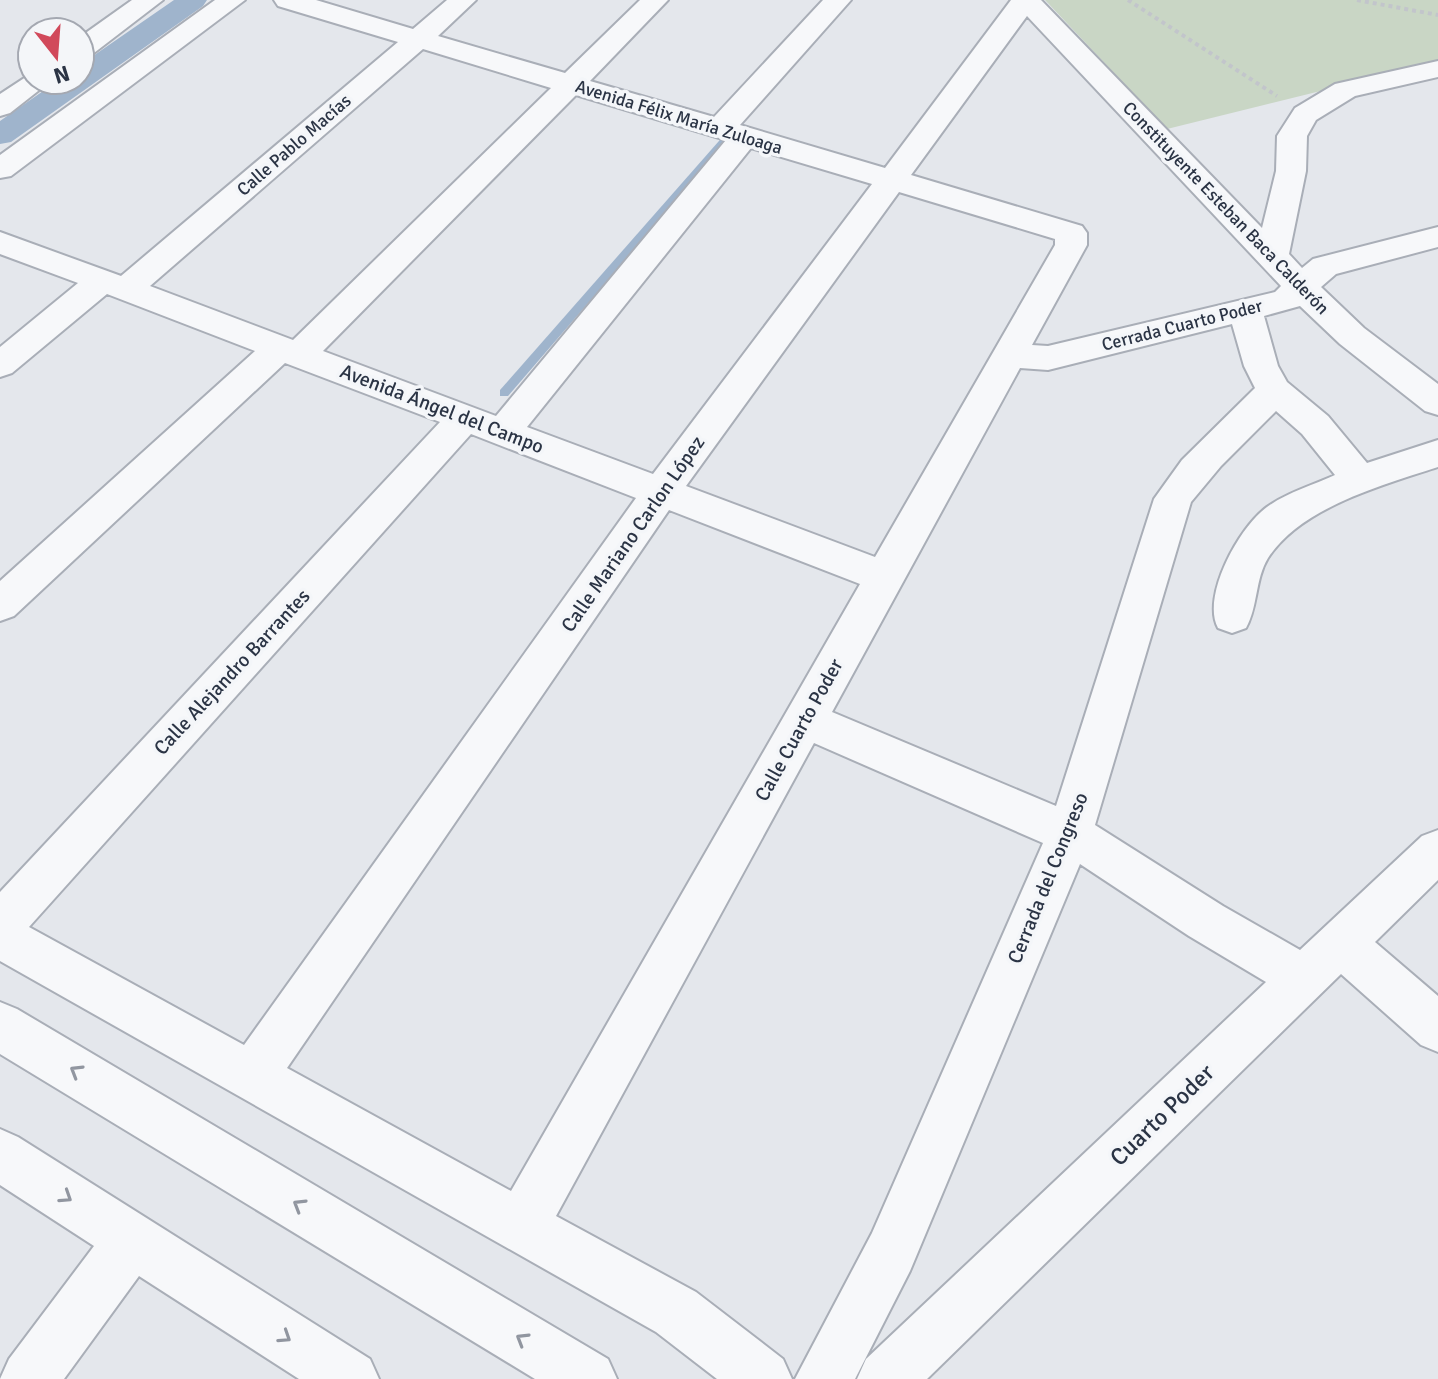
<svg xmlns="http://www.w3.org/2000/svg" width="1438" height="1379" font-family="Signika,sans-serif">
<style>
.green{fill:#c9d6c5}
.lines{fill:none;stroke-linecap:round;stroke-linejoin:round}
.stream{fill:#9fb4cc;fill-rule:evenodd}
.canal{fill:#9fb4cc;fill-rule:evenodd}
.minor-casing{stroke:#a9aeb7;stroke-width:4}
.path{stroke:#c2c5cb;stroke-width:4;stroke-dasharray:4 4;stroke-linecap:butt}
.minor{fill:#f7f8fa;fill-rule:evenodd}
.oneway{stroke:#9196a0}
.labels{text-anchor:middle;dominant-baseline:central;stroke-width:7;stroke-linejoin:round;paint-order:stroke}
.far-street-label{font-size:18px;fill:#2b3445;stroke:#f4f6f9}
.street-label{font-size:20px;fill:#2b3445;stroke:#f4f6f9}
.near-street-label{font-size:24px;fill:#2b3445;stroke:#f4f6f9}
</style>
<rect width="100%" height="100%" fill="#e4e7ec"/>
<path class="green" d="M1045 0H1438V62L1167 129Z"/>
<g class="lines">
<path class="stream" d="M733 125 740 127 508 396H500V390Z"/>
<path class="canal" d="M174 0H207L203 6 11 142 0 144V121L59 80H80V65Z"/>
<g class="minor-casing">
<path id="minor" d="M132 0H163L90 56 80 58V37Z
M215 0H245L11 176 0 178V155Z
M274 0H316L413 29 447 0H476L438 36 565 73 640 0H668L590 81 714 117 823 0H851L740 125 885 168 1011 0H1041L1262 228 1276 171 1277 136 1295 108 1335 84 1438 61V77L1355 96 1316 120 1307 136 1306 171 1289 254 1302 268 1313 259 1438 227V247L1336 274 1321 287 1364 328 1438 384V415L1425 411 1340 344 1300 306 1264 316 1278 366 1287 382 1328 416 1367 463 1438 440V467C1383 485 1301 507 1268 558 1255 579 1258 607 1246 628L1232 633 1218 628C1201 597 1239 527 1267 507 1286 493 1313 485 1335 475L1302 434 1276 411 1221 466 1191 502 1095 825 1223 906 1300 950 1422 836 1438 830V880L1375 942 1438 996V1052L1421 1045 1341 974 927 1379H857L866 1359 1266 982 1189 936 1080 864 910 1271 855 1379H795L872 1233 1043 843 814 743 556 1216 696 1292 783 1359 792 1379H717L656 1332 0 961V892L440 422 285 363 14 616 0 621V581L255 351 107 294 12 373 0 377V347L78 283 0 254V232L121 276 398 42 278 6ZM1027 16 1281 286 1275 292 1048 346 1032 345 1087 245V233L1082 226 911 175ZM423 49 551 88 293 340 150 286ZM576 95 726 140 496 416 323 351ZM751 148 872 184 653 474 527 427ZM899 192 1055 239V245L875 557 686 486ZM1232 324 1244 366 1255 388 1182 460 1154 499 1056 806 832 712 1020 368 1048 370ZM471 434 636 498 244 1045 29 927ZM669 510 860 584 511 1191 287 1068Z
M32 73V80H52L10 113 0 116V94Z
M0 1002 17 1009 608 1359 617 1379H535L0 1054Z
M0 1129 18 1137 370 1359 379 1379H299L139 1276 64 1379H0L9 1359 94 1246 0 1185Z"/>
</g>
<path class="path" d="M1128 0 1277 96
M1357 0 1438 15"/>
<use href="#minor" class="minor"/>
</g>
<defs><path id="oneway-chevron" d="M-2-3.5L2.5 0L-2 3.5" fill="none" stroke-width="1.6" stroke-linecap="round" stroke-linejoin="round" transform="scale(2)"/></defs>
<g class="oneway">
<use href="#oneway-chevron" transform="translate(76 1071) rotate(-149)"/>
<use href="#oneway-chevron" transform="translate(66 1197) rotate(33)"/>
<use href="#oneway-chevron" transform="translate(299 1205) rotate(-149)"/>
<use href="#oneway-chevron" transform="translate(285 1337) rotate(33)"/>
<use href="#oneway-chevron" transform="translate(522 1339) rotate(-149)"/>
</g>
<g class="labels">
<g class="far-street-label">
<text transform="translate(679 117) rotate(17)">Avenida Félix María Zuloaga</text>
<text transform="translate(294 145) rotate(-41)">Calle Pablo Macías</text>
<text transform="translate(1226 208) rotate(46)">Constituyente Esteban Baca Calderón</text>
<text transform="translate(1182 325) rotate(-14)">Cerrada Cuarto Poder</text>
</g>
<g class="street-label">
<text transform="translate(442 409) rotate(21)">Avenida Ángel del Campo</text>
<text transform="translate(633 534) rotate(-55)">Calle Mariano Carlon López</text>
<text transform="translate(232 672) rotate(-47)">Calle Alejandro Barrantes</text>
<text transform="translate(799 730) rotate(-61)">Calle Cuarto Poder</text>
<text transform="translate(1048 878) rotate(-68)">Cerrada del Congreso</text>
</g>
<g class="near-street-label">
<text transform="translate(1162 1115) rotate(-44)">Cuarto Poder</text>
</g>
</g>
<g transform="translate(56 56) rotate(163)"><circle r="38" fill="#f4f6f9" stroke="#a4a8b1" stroke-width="2"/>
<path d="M0-6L14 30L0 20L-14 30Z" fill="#d1495b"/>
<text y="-12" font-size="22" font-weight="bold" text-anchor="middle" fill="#2b3445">N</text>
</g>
</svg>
